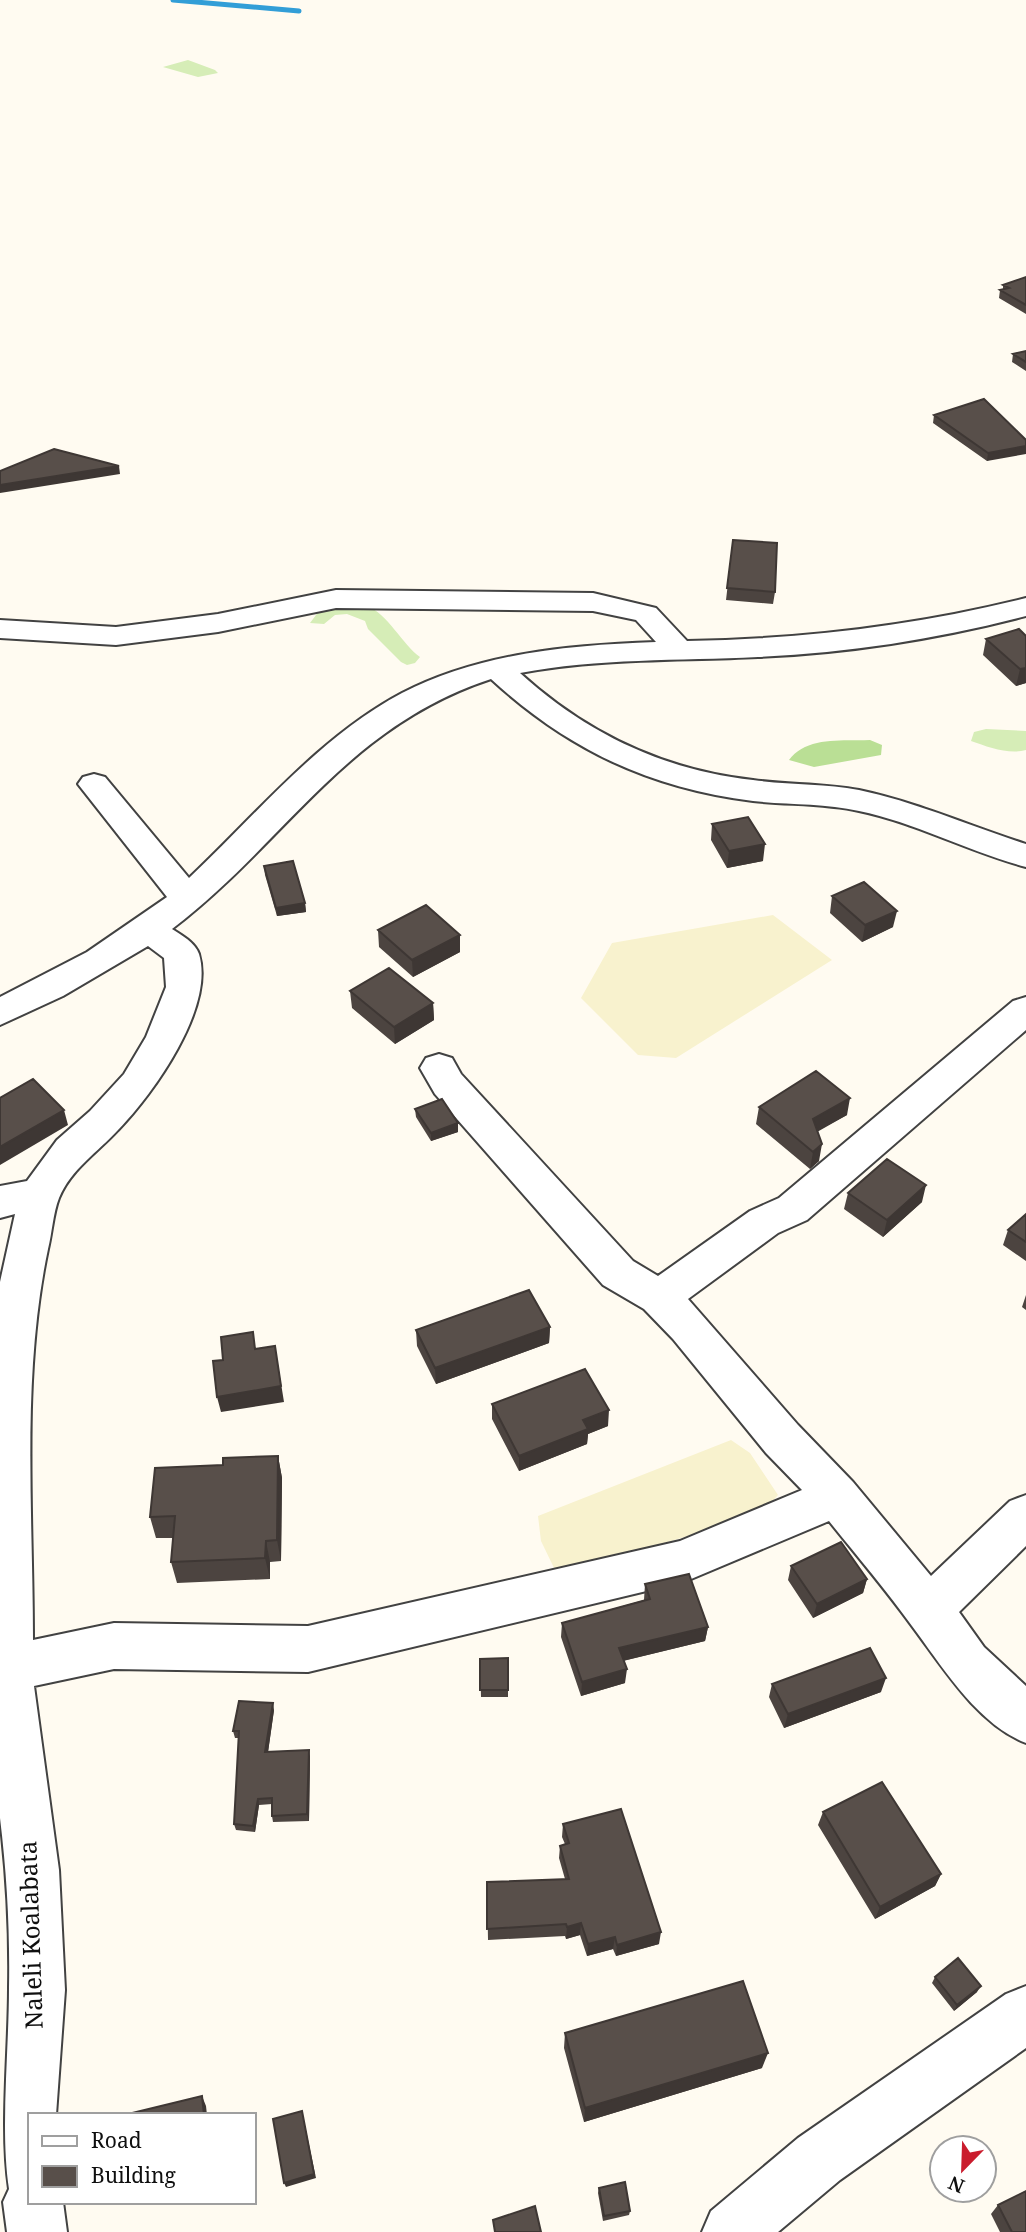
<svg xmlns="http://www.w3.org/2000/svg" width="1026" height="2232" font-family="'Noto Serif',serif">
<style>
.farmland{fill:#f8f2ce}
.green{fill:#d6edb7}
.forest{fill:#badf95}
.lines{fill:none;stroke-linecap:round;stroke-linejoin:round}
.stream{stroke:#329ed7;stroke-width:5}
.minor-casing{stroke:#424242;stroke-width:4}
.minor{fill:#fff;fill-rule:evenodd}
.wall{fill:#4c4440}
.shaded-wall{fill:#3e3734}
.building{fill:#584f4a;stroke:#3e3734;stroke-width:2}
.labels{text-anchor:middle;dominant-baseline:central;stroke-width:7;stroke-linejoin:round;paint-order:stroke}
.near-street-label{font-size:24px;fill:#0f0f0f;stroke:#fff}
</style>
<rect width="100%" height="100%" fill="#fffbf1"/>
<path class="farmland" d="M773 915 832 960 676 1058 638 1055 581 998 612 943Z
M731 1440 750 1453 778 1495 771 1503 691 1535 585 1567 555 1570 541 1541 538 1516Z"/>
<path class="green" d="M188 60 215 70 218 73 198 77 163 67Z
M345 604C351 604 361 604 367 606 387 613 403 645 420 657L415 663 407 665 401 662 368 629 365 621 347 614 335 615 324 624 310 623 319 611Z
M986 729 1026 731V750C1009 755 988 747 971 741L974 732Z"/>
<path class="forest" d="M870 740 882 745 881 755 814 767 789 760C806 736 843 741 870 740Z"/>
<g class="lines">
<path class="stream" d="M173 0 299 11"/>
<g class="minor-casing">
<path id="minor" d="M336 590 593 593 656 608 687 641C803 639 914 626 1026 598V616C938 639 849 653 758 657 679 661 598 658 520 673 586 733 663 770 753 780 788 785 824 783 859 790 916 802 970 826 1026 844V867C969 852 917 823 859 811 824 803 788 805 753 801 649 788 567 749 491 679 345 727 287 841 172 929 181 935 195 942 199 954 215 1007 154 1093 118 1130 98 1152 71 1169 59 1198 53 1213 52 1233 48 1249 21 1377 33 1511 33 1640L114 1623 308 1626 680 1541 802 1490 766 1453 673 1339 644 1309 603 1285 435 1094 420 1068 426 1058 439 1054 452 1058 461 1074 633 1261 658 1276 750 1211 779 1198 1013 1001 1026 997V1030L807 1220 778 1233 688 1299 798 1425 853 1482 931 1576 1010 1501 1026 1495V1546L959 1612 984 1647 1026 1686V1743C977 1724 942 1666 912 1626 886 1590 857 1556 829 1521L684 1582 308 1672 114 1669 34 1686 59 1870 65 1990 56 2115H30V2202H63L67 2232H7L3 2202 9 2189C0 2130 9 2051 9 1988 10 1932 7 1875 0 1818V1282L15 1214 0 1218V1186L27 1181 57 1140 90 1111 124 1074 146 1037 166 987 164 958 148 946 63 996 0 1025V997L87 952 167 897 78 784 83 777 94 774 105 777 189 878C256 815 319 737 402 693 479 653 570 645 656 642L636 620 593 611 336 608 218 632 116 645 0 638V620L116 627 218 614Z
M1026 1986V2048L840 2180 778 2232H702L711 2211 798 2138 1006 1994Z"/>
</g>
<use href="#minor" class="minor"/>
</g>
<path class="wall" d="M1026 277V314L999 298 1000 290H1003V285Z
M1026 351V371L1012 362 1013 354Z
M934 415 1026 440 987 461 933 423Z
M733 540 775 592 773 604 726 600Z
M1026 636V683L1016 686 983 655 986 639Z
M712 824 763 861 727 868 711 840Z
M264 866 305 903 306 912 277 916 265 875Z
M832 896 893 927 862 942 830 913Z
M378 930 460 952 413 977 379 947Z
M350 991 433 1003 434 1020 395 1044 352 1008Z
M759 1107 847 1115 817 1131 819 1161 810 1169 756 1124Z
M415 1109 458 1123V1132L431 1141 416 1117Z
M848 1193 922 1202 883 1237 844 1209Z
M1026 1214V1261L1003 1245 1008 1230Z
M1026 1295V1310L1022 1307Z
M550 1327 549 1343 436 1384 417 1346 416 1330Z
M492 1404 608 1426 588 1434 587 1444 519 1471 492 1419Z
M278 1456 282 1478 281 1561 270 1562V1579L177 1583 171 1562 173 1538H156L150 1517 223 1465Z
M791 1566 867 1579 863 1593 813 1618 788 1580Z
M645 1584 708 1627 705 1641 623 1661 625 1683 581 1696 561 1637 562 1623 644 1600Z
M508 1658V1697H481L480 1659Z
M772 1684 881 1692 784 1728 769 1697Z
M274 1710 268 1752 310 1756 309 1821 273 1822 272 1816V1804L259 1805 255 1832 236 1830 234 1824 239 1738H235L233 1731Z
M823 1812 941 1874 935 1886 875 1919 818 1825Z
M563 1824 659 1944 616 1956 613 1949 587 1956 580 1935 566 1939 565 1936 488 1940 487 1882 565 1879 559 1858 560 1846 565 1844 562 1837Z
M935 1977 977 1992 954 2011 932 1983Z
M565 2033 762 2068 584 2122 564 2048Z
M599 2188 630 2211 629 2215 603 2221 598 2193Z
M998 2205 1026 2232H1000L991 2214Z"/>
<path class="shaded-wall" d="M1026 446V454L987 461 988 453Z
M119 466 120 474 0 493V485Z
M1026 668V683L1016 686 1020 669Z
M765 844 763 861 727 868 729 851Z
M305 903 306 912 277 916 276 908Z
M897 911 893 927 862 942 865 925Z
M460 935V952L413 977 412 960Z
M433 1003 434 1020 395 1044 394 1027Z
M850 1098 847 1115 810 1136 813 1119Z
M64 1110 68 1125 0 1165V1147Z
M458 1123V1132L431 1141V1133Z
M822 1144 819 1161 810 1169 813 1152Z
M926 1185 922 1202 883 1237 887 1220Z
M550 1327 549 1343 436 1384 435 1368Z
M275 1346 284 1402 221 1412 217 1397Z
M609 1410 608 1426 588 1434 587 1444 519 1471V1456L583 1420Z
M278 1456 282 1478 281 1561 277 1540Z
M266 1541 270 1562V1579L265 1558Z
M867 1579 863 1593 813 1618 817 1604Z
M708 1627 705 1641 618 1662 619 1648Z
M627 1669 625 1683 581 1696 582 1682Z
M886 1678 881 1692 784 1728 788 1714Z
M273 1703 274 1710 267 1759 265 1752Z
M309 1750 310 1756 309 1821 307 1814Z
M258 1799 259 1805 255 1832 253 1826Z
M941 1874 935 1886 875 1919 880 1907Z
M581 1923 580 1935 566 1939 567 1927Z
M661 1932 659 1944 616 1956 617 1945Z
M615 1937 613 1949 587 1956 588 1944Z
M981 1986 977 1992 954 2011 957 2005Z
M768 2053 762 2068 584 2122 585 2108Z
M202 2096 206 2106 207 2115H204Z
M302 2111 316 2178 286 2187 284 2183Z"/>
<path class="building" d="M1026 277V305L1000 290 1009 288 1003 285Z
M1026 351V362L1013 354Z
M984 399 1026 440V446L988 453 934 415Z
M54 449 119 466 0 485V471Z
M733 540 777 543 775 592 727 588Z
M1019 629 1026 636V668L1020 669 986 639Z
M748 817 765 844 729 851 712 824Z
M293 861 305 903 276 908 264 866Z
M864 882 897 911 865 925 832 896Z
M426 905 460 935 412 960 378 930Z
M389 968 433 1003 394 1027 350 991Z
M816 1071 850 1098 813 1119 822 1144 813 1152 759 1107Z
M33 1079 64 1110 0 1147V1098Z
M442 1099 458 1123 431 1133 415 1109Z
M887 1159 926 1185 887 1220 848 1193Z
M1026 1214V1242L1008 1230Z
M529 1290 550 1327 435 1368 416 1330Z
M253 1332 255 1349 275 1346 281 1386 217 1397 213 1361 223 1360 221 1337Z
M585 1369 609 1410 583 1420 588 1429 519 1456 492 1404Z
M278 1456 277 1540 266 1541 265 1558 171 1562 175 1516 150 1517 155 1468 223 1465V1458Z
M841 1542 867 1579 817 1604 791 1566Z
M689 1574 708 1627 619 1648 627 1669 582 1682 562 1623 650 1599 645 1584Z
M870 1648 886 1678 788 1714 772 1684Z
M508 1658V1690H480V1659Z
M239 1701 273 1703 265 1752 309 1750 307 1814 272 1816V1798L258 1799 253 1826 234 1824 239 1731H233Z
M882 1782 941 1874 880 1907 823 1812Z
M621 1809 661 1932 617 1945 615 1937 588 1944 581 1923 567 1927 566 1924 487 1929V1882L569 1879 560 1846 569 1843 563 1824Z
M958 1958 981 1986 957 2005 935 1977Z
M743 1981 768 2053 585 2108 565 2033Z
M202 2096 204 2115H124Z
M302 2111 314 2174 284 2183 273 2119Z
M625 2182 630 2211 604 2216 599 2188Z
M1026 2191V2232H1012L998 2205Z
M535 2206 541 2232H495L493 2220Z"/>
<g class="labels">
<g class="near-street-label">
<text transform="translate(30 1935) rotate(-92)">Naleli Koalabata</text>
</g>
</g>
<rect x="28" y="2113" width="228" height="91" fill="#ffffff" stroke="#9f9f9f" stroke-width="2"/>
<rect x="42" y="2136" width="35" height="10" fill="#ffffff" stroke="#9f9f9f" stroke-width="2"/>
<text x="91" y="2148" font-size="21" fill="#0f0f0f">Road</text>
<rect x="42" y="2166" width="35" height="21" fill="#584f4a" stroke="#9f9f9f" stroke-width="2"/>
<text x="91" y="2183" font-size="21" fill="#0f0f0f">Building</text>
<g transform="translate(963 2169) rotate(203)"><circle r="33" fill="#ffffff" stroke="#9f9f9f" stroke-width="2"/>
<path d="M0-5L12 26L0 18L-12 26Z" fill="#ca1c2d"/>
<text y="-10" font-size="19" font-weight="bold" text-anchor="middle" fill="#0f0f0f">N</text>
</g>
</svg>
